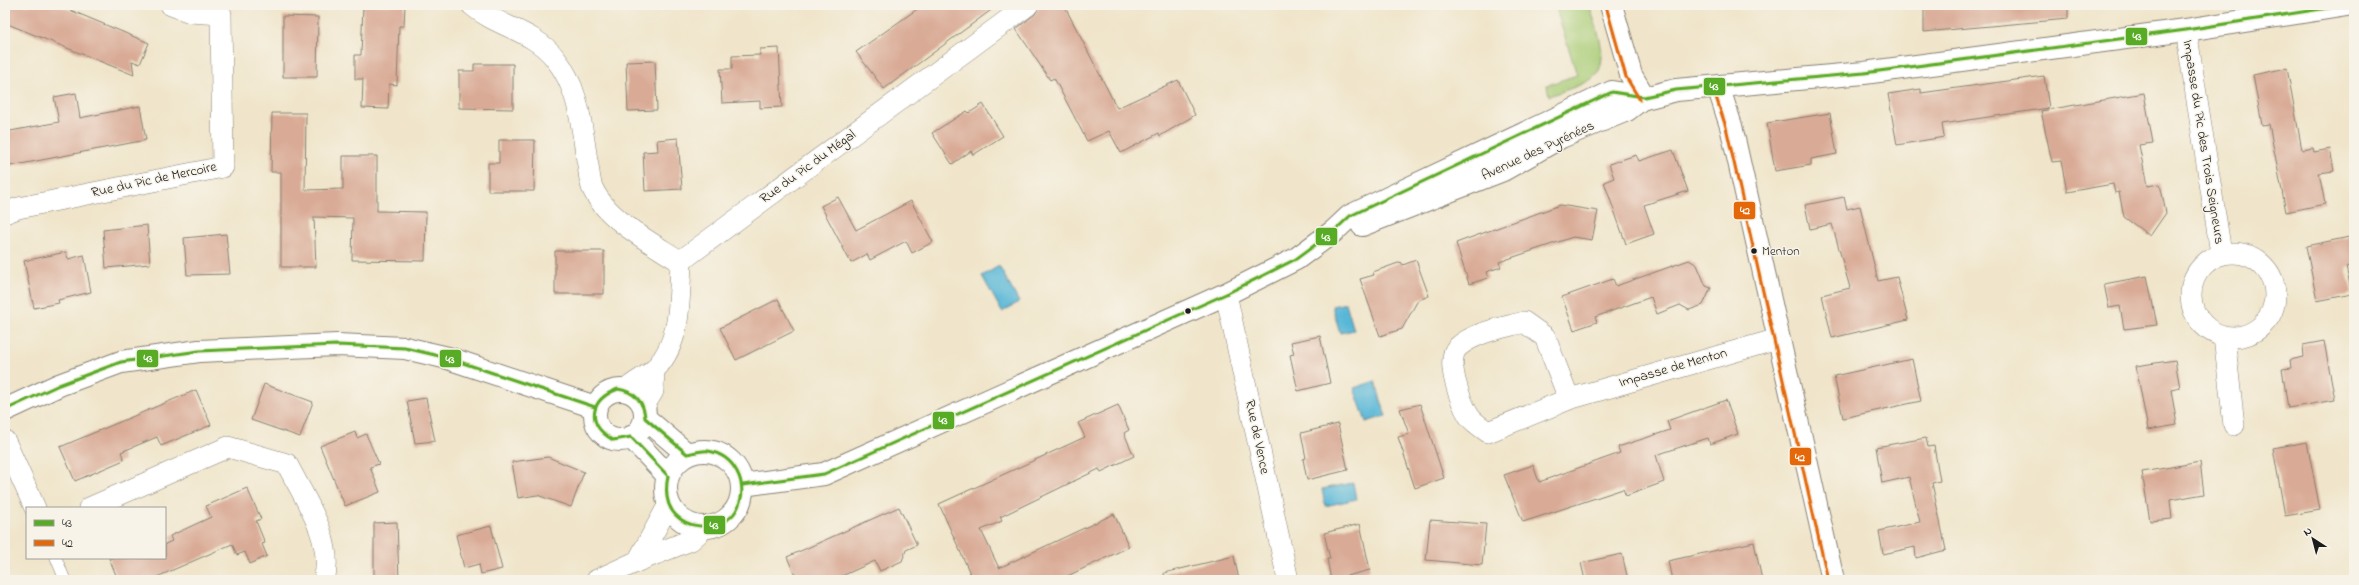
<svg xmlns="http://www.w3.org/2000/svg" width="2359" height="585" font-family="'Indie Flower',sans-serif">
<style>
.green{fill:#a9cc76;stroke:#627449}
.water{fill:#59b7d7;stroke:#3a6a7a}
.building{fill:#d9ab96}
.lines{fill:none;stroke-linecap:round;stroke-linejoin:round}
.lane-casing{stroke:#868073;stroke-width:12}
.street-casing{stroke:#868073;stroke-width:22}
.secondary-casing{stroke:#868073;stroke-width:24}
.lane{stroke:#fff;stroke-width:11}
.street{stroke:#fff;stroke-width:21}
.secondary{stroke:#fff;stroke-width:22}
.bus-1-casing{stroke:#f7f3e8;stroke-width:6}
.bus-2-casing{stroke:#f7f3e8;stroke-width:6}
.bus-1{stroke:#58ac25;stroke-width:3}
.bus-2{stroke:#e46809;stroke-width:3}
.bus-dot{fill:#1c1c1c;stroke:#f7f3e8;stroke-width:1.5}
.labels{text-anchor:middle;dominant-baseline:central;stroke-width:3;stroke-linejoin:round;paint-order:stroke}
.bus-label{font-size:13px;fill:#1c1c1c;stroke:#f7f3e8;text-anchor:start}
.street-label{font-size:14px;fill:#1c1c1c;stroke:#f7f3e8}
.line-badge{stroke:#f7f3e8;stroke-width:1.5}
.badge-label{font-size:11px;text-anchor:middle;font-weight:bold;fill:#fff}
</style>
<rect width="100%" height="100%" fill="#f7f3e8"/>
<filter id="ink" filterUnits="userSpaceOnUse"><feTurbulence type="fractalNoise" baseFrequency=".025" numOctaves="2"/><feDisplacementMap in="SourceGraphic" scale="8" xChannelSelector="R" yChannelSelector="G"/><feConvolveMatrix kernelMatrix="1 2 1 2 8 2 1 2 1" color-interpolation-filters="sRGB"/></filter>
<filter id="wash" filterUnits="userSpaceOnUse"><feTurbulence type="fractalNoise" baseFrequency=".012" numOctaves="4" result="noise"/><feDisplacementMap in="SourceGraphic" scale="16" xChannelSelector="R" yChannelSelector="G"/><feGaussianBlur stdDeviation="0.9" result="paint"/><feColorMatrix in="noise" values="0 0 0 0 0 0 0 0 0 0 0 0 0 0 0 0 0 1.4 0 .05"/><feComposite in="paint" operator="in"/></filter>
<g filter="url(#wash)">
<rect width="100%" height="100%" fill="#f0e5ca"/>
<path class="green" d="M1555 5H1589C1595 24 1614 66 1590 80 1578 87 1562 91 1549 96L1547 85 1577 75Z"/>
<path class="water" d="M999 266 1019 302 1002 312 982 276Z
M1346 303 1354 330 1340 333 1332 306Z
M1375 381 1386 416 1366 422 1354 388Z
M1353 483 1356 499 1325 506 1322 489Z"/>
<g id="blocks">
<path class="building" d="M5 5H58L149 43 140 64 132 61 134 75 5 23Z
M363 5H405L404 26H399L397 85 389 84 388 109 362 108 363 79H355V55H361Z
M923 5H998L884 89 856 52Z
M1040 5H1064L1117 108 1178 80 1195 115 1160 136 1159 133 1121 153 1109 131 1087 141 1054 78 1050 80 1016 29 1035 14Z
M1924 5H2068V19L1924 32Z
M283 16 318 17 317 77H283Z
M779 48 782 107 760 108V101L722 103 720 69H732V56L760 55V49Z
M655 61 657 110 628 111 626 62Z
M474 64H513V109L459 108V71H474Z
M2287 68 2302 150 2313 148 2314 152 2330 149 2334 171 2319 173 2325 204 2286 212 2269 124 2262 125 2253 75Z
M2044 76 2049 108 1942 124 1944 137 1897 145 1888 94 1921 89V93Z
M76 93 80 118 140 106 146 140 5 167V132L59 122 54 97Z
M2144 93 2153 143 2139 145 2147 186 2160 184 2166 213 2150 236 2124 217 2119 192 2115 193 2113 184 2067 192 2061 161 2052 162 2041 111Z
M983 104 1003 136 973 155 971 151 952 164 932 133 967 111 969 113Z
M272 113H306L305 190 343 189V156H377V211L426 212 425 261 352 260 353 218 314 217 316 267H281V172H271Z
M1830 113 1837 154 1811 159V165L1775 171 1767 123Z
M678 138 682 189 645 191 643 152 658 151 657 140Z
M499 140H535L534 191H488V163H499Z
M1673 150 1688 191 1644 205 1654 234 1626 244 1604 182 1614 178 1609 164 1636 155 1639 161Z
M838 197 856 230 911 201 933 242 912 253 906 241 870 260 867 254 851 263 821 206Z
M1844 197 1847 209 1860 206 1878 281 1897 277 1908 320 1832 338 1822 295 1850 288 1832 224 1810 229 1805 205Z
M1560 205 1598 211 1592 240 1573 237 1499 262 1501 267 1486 272 1488 278 1469 284 1456 243Z
M147 225 150 264 106 268 103 230Z
M226 234 230 274 187 275 184 238Z
M2354 236V265L2346 267 2352 294 2317 301 2306 246Z
M555 251H604V294H555Z
M66 252 68 259 84 255 91 292 58 300 59 303 34 308 24 261Z
M1416 260 1429 296 1418 300 1402 329 1380 336 1360 279 1374 275 1373 272 1401 262 1403 265Z
M1689 260 1697 265 1706 286 1711 288 1703 305 1689 310 1680 305 1657 314 1651 297 1595 317 1597 322 1574 330 1562 297 1613 279 1616 286Z
M2147 276 2157 325 2124 329 2120 306 2109 308 2104 284Z
M778 299 794 331 736 360 720 328Z
M1320 336 1330 383 1298 391 1290 355 1294 354 1291 342Z
M2324 341 2335 400 2288 408 2282 369 2291 368 2290 360 2304 357 2303 345Z
M1912 359 1921 401 1843 418 1834 376Z
M2175 360 2180 388 2171 390 2177 425 2148 430 2136 366Z
M264 384 313 402 300 437 251 420Z
M196 390 211 425 161 446 157 437 121 452 124 460 75 481 60 447Z
M426 398 435 441 415 443 407 401Z
M1726 400 1738 434 1710 444 1708 438 1656 455 1664 482 1626 496 1623 489 1523 522 1504 475 1533 465 1539 482 1620 453 1618 447 1670 430 1667 421Z
M1420 404 1444 478 1415 488 1398 437 1409 434 1400 409Z
M1118 405 1129 430 1124 433 1134 456 1101 472 1099 469 1000 517 1002 521 981 530 999 568 1114 514 1129 547 1059 580H973L939 504 1085 437 1078 423Z
M1338 424 1348 470 1307 480 1303 459 1306 458 1301 433Z
M355 432 357 438 366 434 379 464 370 467 380 492 345 506 320 446Z
M1926 438 1928 447 1934 446 1940 481 1932 483 1946 550 1916 558 1915 547 1883 554 1879 531 1920 522 1909 477 1882 483 1876 447Z
M2307 442 2320 510 2285 516 2273 448Z
M548 457 584 472 571 507 537 495 518 498 512 462Z
M2200 462 2204 494 2170 500 2172 519 2150 521 2142 472Z
M247 488 261 519 256 521 265 543 262 544 267 556 250 564 245 552 237 555 232 544 150 580H118L109 558H165V544L172 541 170 536 211 517 206 506Z
M899 507 917 545 906 550 902 561 880 571 875 561 833 580H797L787 557Z
M1430 520 1486 524 1482 565 1426 560Z
M397 522 399 580H374V523Z
M1360 524 1370 570 1331 580 1327 559H1330L1324 533Z
M491 526 502 569 481 574 479 564 464 568 456 535Z
M1754 542 1762 580H1672L1668 561Z
M1622 554 1628 580H1585L1581 563Z
M1234 556 1239 580H1165L1164 573Z"/>
</g>
</g>
<g filter="url(#ink)">
<use href="#blocks" fill-opacity="0" stroke="#868073" stroke-width="1"/>
<g class="lines">
<g class="lane-casing">
<path id="lane" d="M56 558 65 580"/>
</g>
<g class="street-casing">
<path id="street" d="M472 5C497 27 533 30 555 58 579 88 581 123 587 160 589 168 589 179 592 187 605 219 654 244 681 262
M2186 30 2221 253
M5 213 18 208 223 167 221 14 190 12 171 5
M2191 295a42 42 0 1 1 84 0a42 42 0 1 1-84 0Z
M1226 294 1288 580
M2224 337 2234 425
M626 390C635 381 650 375 656 368 682 340 679 299 681 262L686 257 1028 5
M1569 399 1545 337 1524 322C1502 328 1475 332 1458 347 1444 359 1461 403 1469 416 1473 422 1482 428 1488 432L1569 399 1778 339
M644 406 653 391 654 370
M5 441 35 508
M89 508 228 447 287 464C304 498 335 541 324 580
M638 561 669 504
M597 580 638 561 691 540 705 527"/>
</g>
<g class="secondary-casing">
<path id="secondary" d="M1611 5 1631 75 1644 97
M1718 86 1731 126 1833 580
M1629 102 1676 90 1864 73 2186 30 2347 5
M1474 181 1495 162 1515 151
M1362 225 1503 170 1561 137 1627 110 1644 97
M595 415a25 25 0 1 1 50 0a25 25 0 1 1-50 0Z
M5 410 59 385 121 362 199 351 337 345 405 348 448 358 595 407
M645 418 687 454
M631 437 668 476
M666 489a38 38 0 1 1 76 0a38 38 0 1 1-76 0Z
M743 485 824 474 1226 294 1296 259 1334 231 1350 216 1612 92 1644 97"/>
</g>
<use href="#lane" class="lane"/>
<use href="#street" class="street"/>
<use href="#secondary" class="secondary"/>
<g class="bus-1-casing">
<path id="bus-1" d="M618 389C635 392 644 401 645 418L687 454C694 453 702 450 708 451 734 455 749 483 738 507 729 528 696 532 679 518 666 508 665 491 668 476L631 437 613 440C586 424 589 400 618 389Z
M5 410 59 385 121 362 199 351 337 345 405 348 448 358 595 407
M743 485 824 474 1226 294 1296 259 1334 231 1350 216 1612 92 1644 97 1676 90 1864 73 2186 30 2347 5"/>
</g>
<g class="bus-2-casing">
<path id="bus-2" d="M1606 6 1626 77 1640 100
M1713 88 1726 127 1828 580"/>
</g>
<use href="#bus-1" class="bus-1"/>
<use href="#bus-2" class="bus-2"/>
</g>
</g>
<g class="bus-dot">
<circle cx="1754" cy="251" r="3.5"/>
<circle cx="1188" cy="311" r="3.5"/>
</g>
<g class="labels">
<g class="bus-label">
<text x="1762" y="251">Menton</text>
</g>
<g class="street-label">
<text transform="translate(2203 142) rotate(81)">Impasse du Pic des Trois Seigneurs</text>
<text transform="translate(1538 151) rotate(-25)">Avenue des Pyrénées</text>
<text transform="translate(808 167) rotate(-36)">Rue du Pic du Mégal</text>
<text transform="translate(154 180) rotate(-12)">Rue du Pic de Mercoire</text>
<text transform="translate(1673 368) rotate(-16)">Impasse de Menton</text>
<text transform="translate(1257 437) rotate(78)">Rue de Vence</text>
</g>
</g>
<g class="line-badge">
<rect x="2125" y="27" width="23" height="19" rx="4" fill="#58ac25"/>
<rect x="1703" y="77" width="23" height="19" rx="4" fill="#58ac25"/>
<rect x="1733" y="201" width="23" height="19" rx="4" fill="#e46809"/>
<rect x="1315" y="227" width="23" height="19" rx="4" fill="#58ac25"/>
<rect x="136" y="349" width="23" height="19" rx="4" fill="#58ac25"/>
<rect x="439" y="349" width="23" height="19" rx="4" fill="#58ac25"/>
<rect x="932" y="411" width="23" height="19" rx="4" fill="#58ac25"/>
<rect x="1789" y="447" width="23" height="19" rx="4" fill="#e46809"/>
<rect x="703" y="515" width="23" height="20" rx="4" fill="#58ac25"/>
</g>
<g class="badge-label">
<text x="2137" y="40">43</text>
<text x="1714" y="90">43</text>
<text x="1745" y="214">42</text>
<text x="1326" y="241">43</text>
<text x="148" y="362">43</text>
<text x="450" y="363">43</text>
<text x="943" y="424">43</text>
<text x="1800" y="461">42</text>
<text x="714" y="529">43</text>
</g>
<rect width="2359" height="585" fill="none" stroke="#f7f3e8" stroke-width="20"/>
<rect x="26" y="507" width="140" height="52" fill="#f7f3e8" stroke="#9f9d96"/>
<rect x="34" y="520" width="20" height="6" fill="#58ac25" stroke="#9f9d96"/>
<text x="62" y="527" font-size="12" fill="#1c1c1c">43</text>
<rect x="34" y="540" width="20" height="6" fill="#e46809" stroke="#9f9d96"/>
<text x="62" y="547" font-size="12" fill="#1c1c1c">42</text>
<g transform="translate(2313 539) rotate(324)" stroke="#f7f3e8" stroke-width="3" paint-order="stroke">
<path d="M0-3L7 15L0 10L-7 15Z" fill="#1c1c1c"/>
<text y="-6" font-size="11" font-weight="bold" text-anchor="middle" fill="#1c1c1c">N</text>
</g>
</svg>
